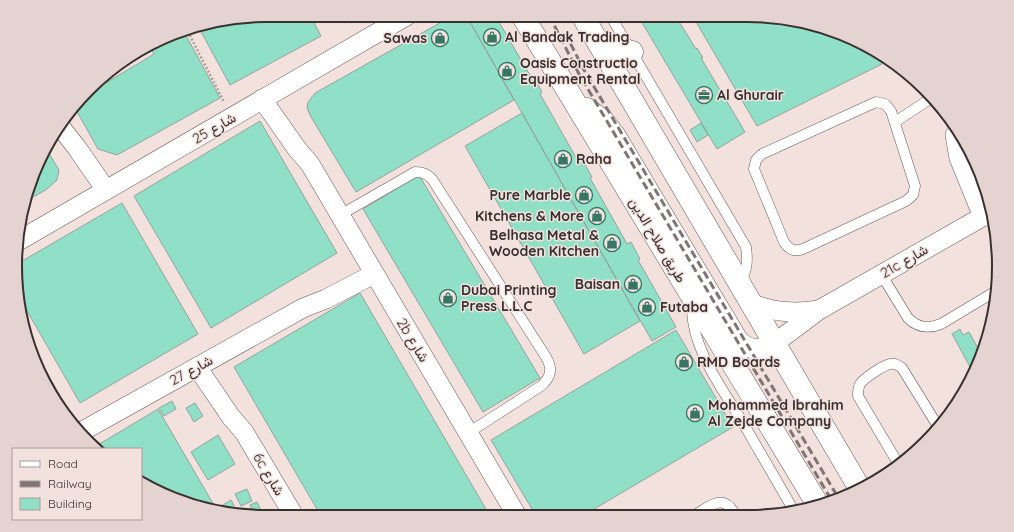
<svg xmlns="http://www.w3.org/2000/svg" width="1014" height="532" font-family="Quicksand,Vazirmatn,sans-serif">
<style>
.building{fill:#90e0c7;stroke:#93a39d}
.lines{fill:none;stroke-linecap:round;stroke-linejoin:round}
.service-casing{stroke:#685956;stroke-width:11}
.minor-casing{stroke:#685956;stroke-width:20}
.secondary-casing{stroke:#685956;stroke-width:23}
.path{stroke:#ab9e9b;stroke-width:2.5;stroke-dasharray:2 2;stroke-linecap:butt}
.service{stroke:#fff;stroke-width:10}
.minor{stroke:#fff;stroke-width:19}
.secondary{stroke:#fff;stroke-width:22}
.rail{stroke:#807573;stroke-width:3;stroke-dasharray:8 4;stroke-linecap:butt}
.labels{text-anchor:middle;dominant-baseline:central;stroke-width:3;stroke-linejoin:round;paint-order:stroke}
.poi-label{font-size:14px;font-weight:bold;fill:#383130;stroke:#f3e1de;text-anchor:start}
.street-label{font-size:14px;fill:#383130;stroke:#f3e1de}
.rim{fill:none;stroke:#383130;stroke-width:2}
</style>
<rect width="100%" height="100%" fill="#f3e1de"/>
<path class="building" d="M266 15H310L321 36 230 85 198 26Z
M339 15H359L344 23Z
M454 15H466L514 100 356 192 311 117 307 108 308 102 315 93Z
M466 15H495L531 77 533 76 542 92 540 94 578 161 582 159 592 177 590 178 627 244 631 242 640 259 638 260 676 327 652 341Z
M650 15H675L696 49 697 48 703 58H701L745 132 717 149 641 21Z
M692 15 764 16 859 41 886 62 757 126Z
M183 30 220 98 117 155 98 149 75 108 89 93 154 54 150 47Z
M522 113 640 321 584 354 465 146Z
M260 121 337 253 211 328 134 196Z
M701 123 708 135 697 142 690 130Z
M47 150 59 170 57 180 47 189 23 203Z
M419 175 540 378 483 412 363 209Z
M122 203 198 334 80 403 19 297 16 283 17 264Z
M360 293 490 516H321L234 367Z
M960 329 963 335 969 332 980 352 974 374 952 334Z
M676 330 733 427 584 515 536 516 491 440Z
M29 341 67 408 64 410 34 362Z
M172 401 176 409 164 416 159 408Z
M195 403 203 416 194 422 186 408Z
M158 409 215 507 155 491 141 480V449H100L96 446Z
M218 435 235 464 208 480 191 452Z
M247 489 252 501 241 506 235 494Z
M231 500 238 513 218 508Z
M257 502 262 513 255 516 250 505Z"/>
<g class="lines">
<g class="service-casing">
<path id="service" d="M610 15 746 247C748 261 747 271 740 283
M876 102 885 104 891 111 915 186 913 195 906 201 803 249C795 252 789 250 784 242L754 169 756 160 762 154Z
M895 122 933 97
M340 215 415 172C423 172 427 174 432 179L546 357C553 369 551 377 541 386L468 433
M881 274 908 318C918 328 928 329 941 324L996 291
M692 304C690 346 721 387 742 421 759 451 777 481 794 511
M899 465 858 396C858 392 858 388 860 384 864 378 884 365 890 364 895 363 898 365 902 368L939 428
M695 515C712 505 723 493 736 515"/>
</g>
<g class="minor-casing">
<path id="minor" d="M262 99 297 149 310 164 517 516
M59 125 77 148 106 190
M955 135 959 158 983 217
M20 240 408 15
M752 304C776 312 793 314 819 310
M775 343 819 310 989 213
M197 367 231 417 244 432 294 516
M79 433 303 308 326 299 374 274"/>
</g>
<g class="secondary-casing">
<path id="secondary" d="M522 15 818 505
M582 15 860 489
M600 45 632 52
M587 109 603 121 614 135 738 342C752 353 759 352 775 343"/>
</g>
<path class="path" d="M186 28 224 102"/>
<use href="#service" class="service"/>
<use href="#minor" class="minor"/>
<use href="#secondary" class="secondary"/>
<path class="rail" d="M549 15 579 74 832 501
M565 33 584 70 839 499"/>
</g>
<defs>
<g id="shop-ring" transform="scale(0.9)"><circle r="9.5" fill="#f3e1de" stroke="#377664" stroke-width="1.5"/><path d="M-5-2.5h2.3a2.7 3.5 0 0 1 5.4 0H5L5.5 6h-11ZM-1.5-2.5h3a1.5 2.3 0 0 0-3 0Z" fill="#377664"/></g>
<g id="office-ring" transform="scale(0.9)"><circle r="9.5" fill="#f3e1de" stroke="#377664" stroke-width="1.5"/><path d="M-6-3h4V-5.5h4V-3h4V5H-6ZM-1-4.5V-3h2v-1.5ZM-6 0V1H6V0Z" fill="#377664"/></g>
</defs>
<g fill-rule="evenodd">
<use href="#shop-ring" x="492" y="37"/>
<use href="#shop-ring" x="440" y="38"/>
<use href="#shop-ring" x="507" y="71"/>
<use href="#office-ring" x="704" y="95"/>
<use href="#shop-ring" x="563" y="159"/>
<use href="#shop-ring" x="584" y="195"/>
<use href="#shop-ring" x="597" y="216"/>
<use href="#shop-ring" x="612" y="243"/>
<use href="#shop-ring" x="633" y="284"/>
<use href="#shop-ring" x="448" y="298"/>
<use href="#shop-ring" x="647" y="307"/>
<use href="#shop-ring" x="684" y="362"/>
<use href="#shop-ring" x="695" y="413"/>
</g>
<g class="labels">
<g class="poi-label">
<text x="505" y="37">Al Bandak Trading</text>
<text x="427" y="38" text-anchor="end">Sawas</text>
<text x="520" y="63">Oasis Constructio<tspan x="520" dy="16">Equipment Rental</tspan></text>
<text x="717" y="95">Al Ghurair</text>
<text x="576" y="159">Raha</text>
<text x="571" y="195" text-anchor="end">Pure Marble</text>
<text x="584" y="216" text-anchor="end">Kitchens &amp; More</text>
<text x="599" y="235" text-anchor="end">Belhasa Metal &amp;<tspan x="599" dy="16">Wooden Kitchen</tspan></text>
<text x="620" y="284" text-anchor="end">Baisan</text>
<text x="461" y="290">Dubai Printing<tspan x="461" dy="16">Press L.L.C</tspan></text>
<text x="660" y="307">Futaba</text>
<text x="697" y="362">RMD Boards</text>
<text x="708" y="405">Mohammed Ibrahim<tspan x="708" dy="16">Al Zejde Company</tspan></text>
</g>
<g class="street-label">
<text transform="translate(214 128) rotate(-30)">شارع 25</text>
<text transform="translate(658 240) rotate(59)">طريق صلاح الدين</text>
<text transform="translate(904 261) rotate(-30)">21c شارع</text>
<text transform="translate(413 340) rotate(59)">2b شارع</text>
<text transform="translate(191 370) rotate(-29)">شارع 27</text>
<text transform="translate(269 474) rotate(59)">6c شارع</text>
</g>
</g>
<path d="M0 0H1014V532H0ZM266 22H748A244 244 0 0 1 992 266V266A244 244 0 0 1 748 510H266A244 244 0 0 1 22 266V266A244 244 0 0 1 266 22Z" fill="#e4d3d0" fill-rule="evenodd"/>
<path class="rim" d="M266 22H748A244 244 0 0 1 992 266V266A244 244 0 0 1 748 510H266A244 244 0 0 1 22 266V266A244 244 0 0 1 266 22Z"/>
<rect x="12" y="448" width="130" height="72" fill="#f3e1de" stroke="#a89b98"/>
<rect x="20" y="461" width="20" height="6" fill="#ffffff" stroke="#a89b98"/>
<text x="48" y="468" font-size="12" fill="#383130">Road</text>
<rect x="20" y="481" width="20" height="6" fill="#807573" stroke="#a89b98"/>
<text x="48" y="488" font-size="12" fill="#383130">Railway</text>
<rect x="20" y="498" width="20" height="12" fill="#90e0c7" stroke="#a89b98"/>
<text x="48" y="508" font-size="12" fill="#383130">Building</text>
</svg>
